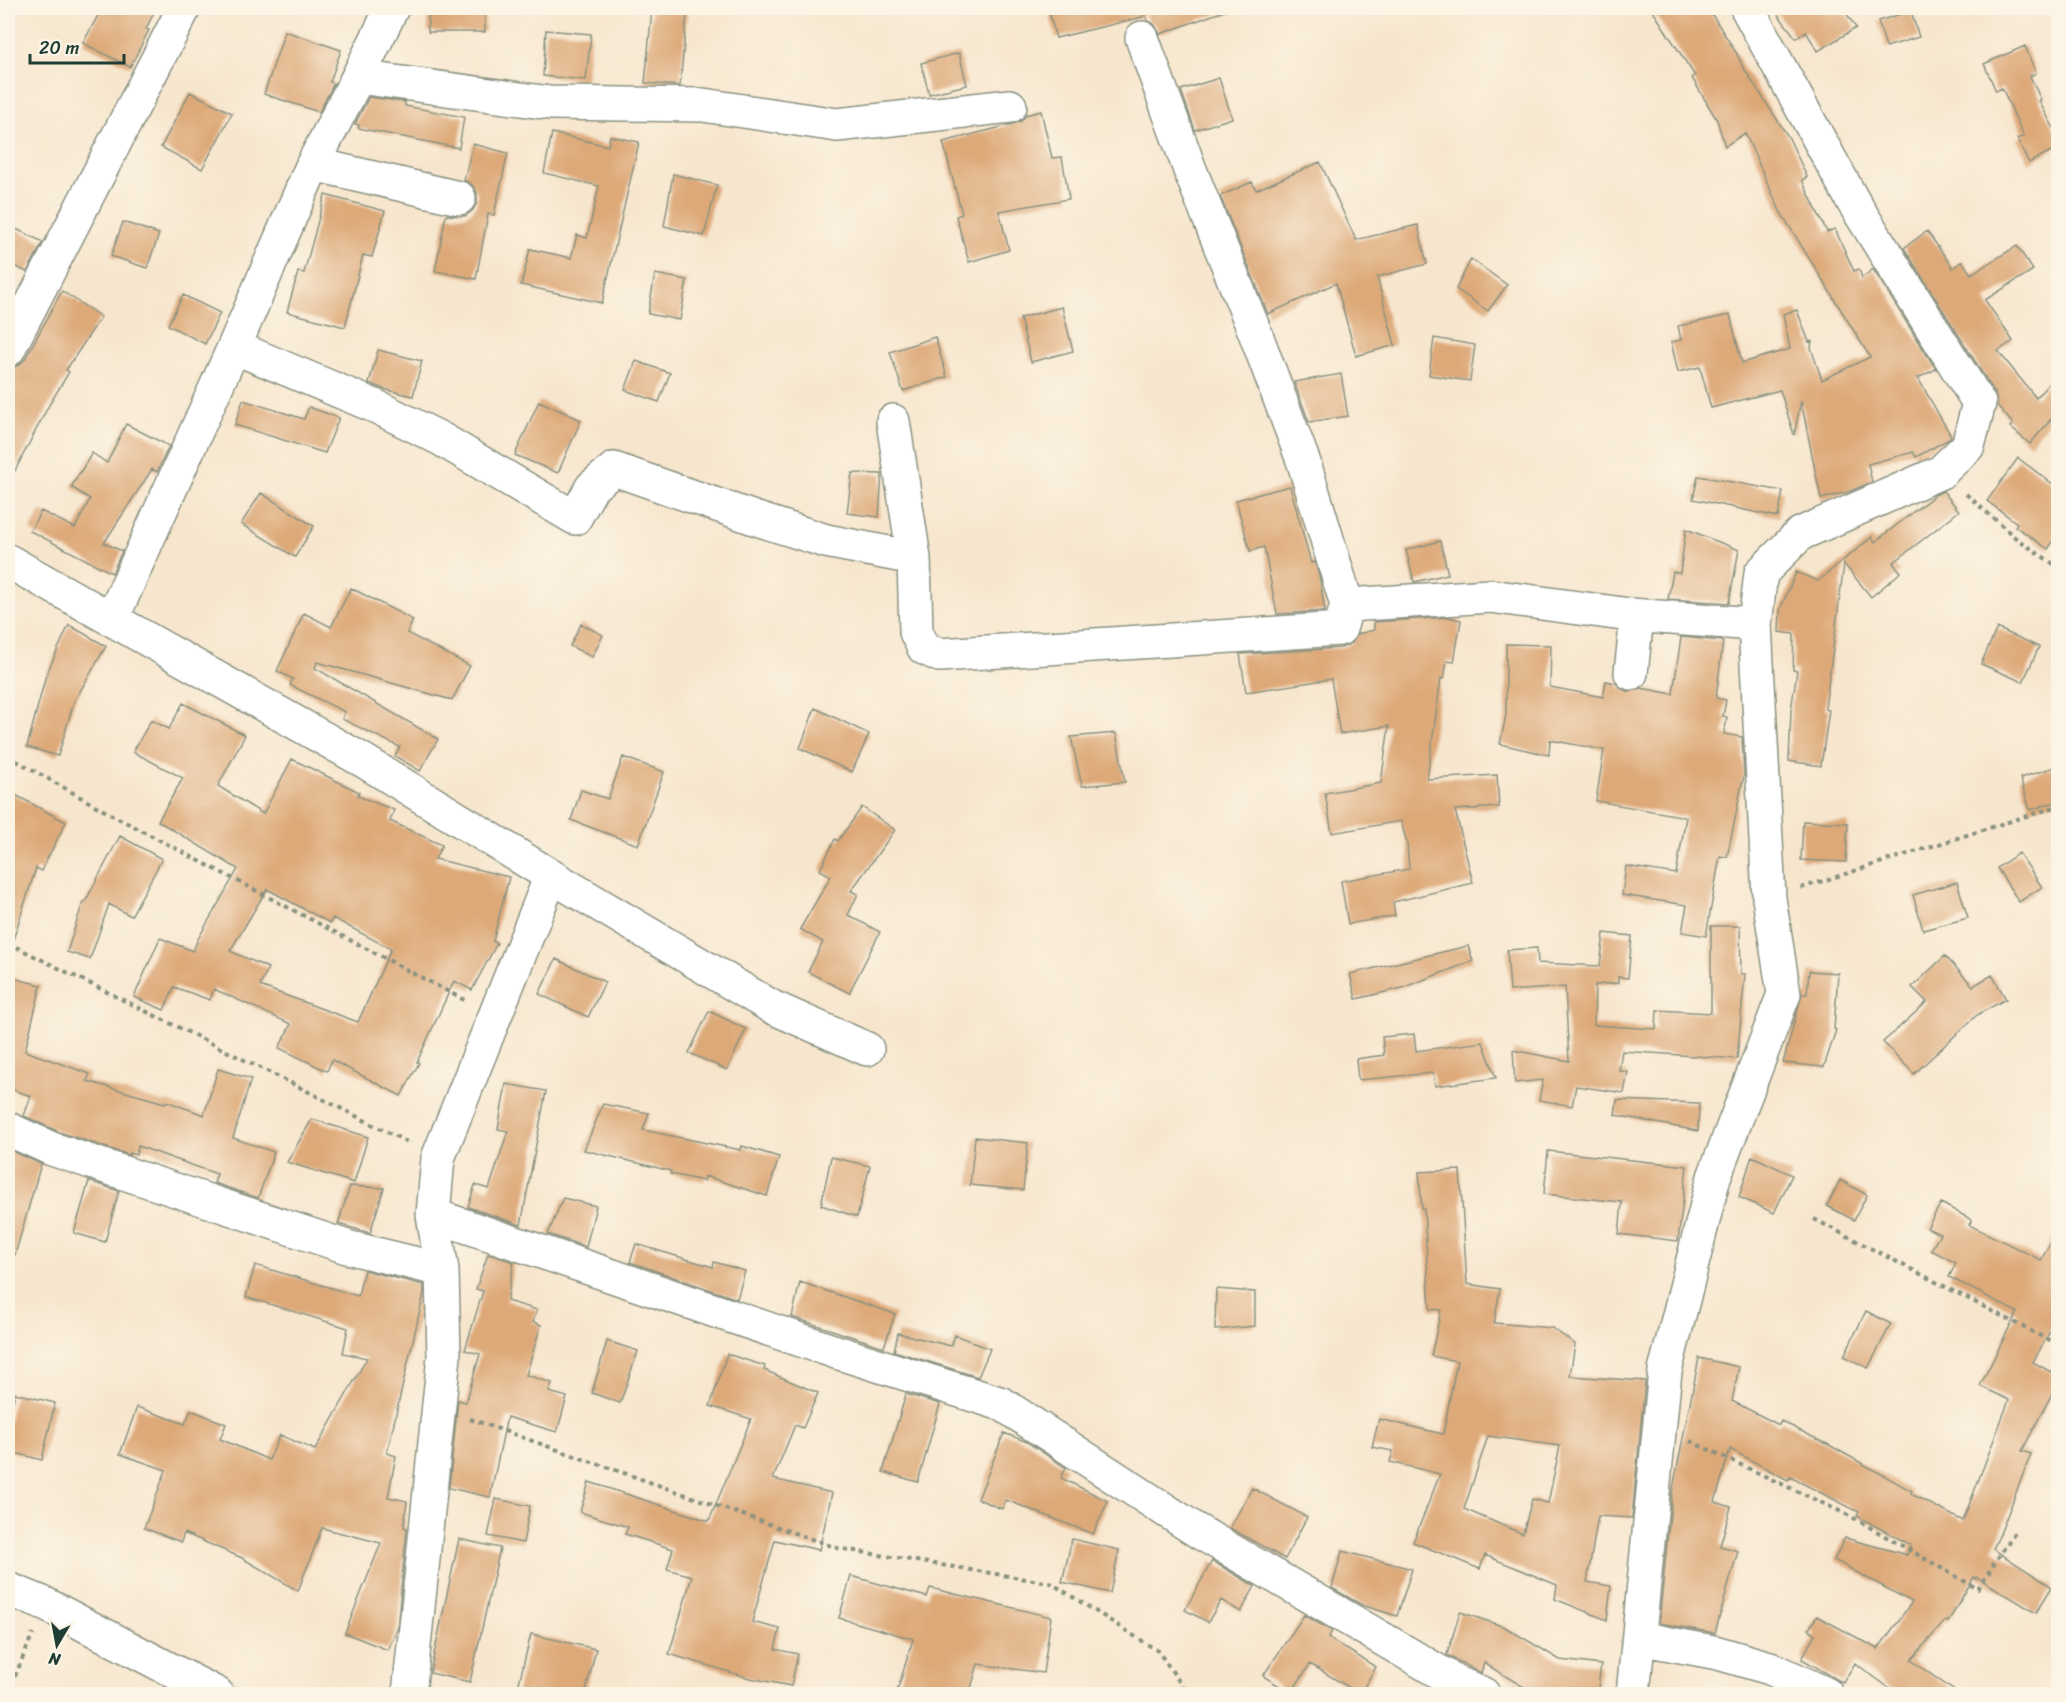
<svg xmlns="http://www.w3.org/2000/svg" width="2066" height="1702" font-family="Sriracha,sans-serif">
<style>
.building{fill:#dda978;fill-rule:evenodd}
.lines{fill:none;stroke-linecap:round;stroke-linejoin:round}
.minor-casing{stroke:#8b9281;stroke-width:36}
.highway-casing{stroke:#8b9281;stroke-width:36}
.path{stroke:#8b9281;stroke-width:4;stroke-dasharray:4.5 4.5;stroke-linecap:butt}
.minor{stroke:#fff;stroke-width:33}
.highway{stroke:#fff;stroke-width:33}
</style>
<rect width="100%" height="100%" fill="#fcf5e5"/>
<filter id="ink" filterUnits="userSpaceOnUse"><feTurbulence type="fractalNoise" baseFrequency=".0167" numOctaves="2"/><feDisplacementMap in="SourceGraphic" scale="12" xChannelSelector="R" yChannelSelector="G"/><feConvolveMatrix kernelMatrix="1 2 1 2 8 2 1 2 1" color-interpolation-filters="sRGB"/></filter>
<filter id="wash" filterUnits="userSpaceOnUse"><feTurbulence type="fractalNoise" baseFrequency=".008" numOctaves="4" result="noise"/><feDisplacementMap in="SourceGraphic" scale="24" xChannelSelector="R" yChannelSelector="G"/><feGaussianBlur stdDeviation="1.35" result="paint"/><feColorMatrix in="noise" values="0 0 0 0 0 0 0 0 0 0 0 0 0 0 0 0 0 1.4 0 .05"/><feComposite in="paint" operator="in"/></filter>
<g filter="url(#wash)">
<rect width="100%" height="100%" fill="#f7e6ce"/>
<g id="blocks">
<path class="building" d="M102 8H156L146 29 149 30 130 67 83 43Z
M428 8H485V32H428Z
M1048 8H1142L1143 17 1056 38Z
M1143 8H1224V11L1160 34 1154 24 1147 20Z
M1651 8H1708L1737 54 1743 67 1789 138 1807 177 1802 180 1827 232 1835 229 1854 271 1859 269 1862 278 1873 269 1936 369 1918 378 1951 436 1949 439 1916 457 1913 452 1868 464 1872 482 1848 492 1821 499 1801 401 1794 435 1780 390 1711 408 1700 367 1678 372 1671 342 1681 340 1678 326 1730 315 1742 363 1790 349 1783 314 1797 310 1809 342 1812 341 1811 348 1822 380 1870 357 1780 211 1745 133 1725 146 1717 120 1692 78 1695 76Z
M1773 8H1843L1856 28 1818 51 1806 32 1796 38Z
M652 9 687 13 680 86 645 83Z
M1911 11 1919 37 1886 47 1878 21Z
M546 30 591 34 586 80 543 76Z
M285 31 341 50 330 82 334 83 319 112 264 94Z
M2025 46 2036 73 2030 76 2041 100 2039 101 2058 136V147L2029 163 2017 139 2024 136 2002 88 1996 91 1984 64Z
M959 53 967 85 929 94 921 63Z
M1219 78 1232 118 1195 130 1181 90Z
M190 92 232 113 202 169 161 147Z
M369 97 405 102V106L464 117 459 148 358 128 359 125 355 124Z
M1041 111 1052 158 1062 157 1069 199 999 211 1009 250 969 262 956 216 962 214 943 142 1013 124 1021 121 1026 115Z
M552 133 608 146 610 136 639 142 602 303 521 285 530 249 571 258 577 235 587 238 599 186 544 173Z
M473 144 508 153 494 215 488 214 476 279 435 271 446 215 465 216 472 211 477 203V192L472 185 464 180Z
M1320 162 1356 240 1418 225 1427 264 1377 277 1395 345 1356 356 1336 283 1268 314 1220 196 1252 182 1256 190Z
M673 174 717 185 704 236 664 226Z
M325 195 385 211 372 257 363 255 345 327 287 312 298 272 304 273Z
M123 222 159 234 147 268 111 256Z
M8 225 43 242 27 272 8 263Z
M1927 231 1953 268 1962 261 1971 274 2017 246 2033 270 1985 300 2013 341 1998 351 2036 398 2058 373V411L2030 444 2010 427 2013 424 1997 405 1995 393 1904 248Z
M1471 259 1507 285 1488 311 1456 289Z
M655 274 687 280 680 320 648 314Z
M62 291 101 317 66 370 69 372 49 405 8 484V375L11 368 19 365 25 359Z
M183 295 220 313 205 344 168 325Z
M1062 307 1073 351 1031 362 1020 318Z
M935 337 947 377 903 391 890 352Z
M1434 338 1475 345 1470 381 1429 375Z
M378 350 422 361 413 396 383 389 369 383Z
M636 361 670 373 659 402 625 390Z
M1341 374 1348 416 1309 422 1294 382Z
M243 400 304 419 309 407 339 418 325 453 235 425Z
M539 401 581 420 558 473 515 455Z
M126 424 169 446 157 472 152 469 104 543 122 551 112 573 30 531 41 511 75 528 90 499 71 487 92 453 107 463Z
M2018 458 2058 488V534L2048 549 2015 526 2017 523 1987 501Z
M852 473 882 474 879 517 847 513Z
M1698 476 1783 491 1778 517 1693 499Z
M1290 486 1311 563 1315 562 1320 580 1325 611 1277 614 1264 547 1250 551 1236 500Z
M1943 491 1959 511 1893 563 1901 572 1871 597 1844 564 1825 709 1829 710 1821 766 1789 761 1791 710 1797 671 1793 670 1794 634 1779 632 1780 610 1796 572 1818 581 1872 537 1875 542 1935 495Z
M261 493 314 526 295 557 241 524Z
M1686 529 1739 550 1729 603 1668 599 1673 572 1680 573Z
M1440 541 1448 574 1414 582 1406 550Z
M351 588 413 620 407 633 470 666 452 700 317 662 315 668 438 739 420 771 395 756 400 747 342 719 345 712 290 685 293 679 277 671 304 613 331 627Z
M1448 617 1461 620 1454 662 1447 661 1444 679 1441 678 1427 779 1497 775 1499 807 1455 810 1473 883 1393 902 1395 916 1348 924 1341 881 1409 869 1407 844 1401 821 1332 833 1325 793 1381 783 1389 726 1340 734 1331 679 1246 692 1240 654 1341 648 1352 643 1358 634 1374 630V622Z
M581 624 603 635 592 657 570 646Z
M69 625 106 646 74 702 58 756 27 747 46 675Z
M1997 628 2039 647 2023 682 1981 664Z
M1681 637 1723 641 1716 698 1726 700 1723 716 1727 717 1724 734 1742 737 1744 775 1727 857 1720 856 1706 936 1682 932 1687 905 1622 895 1626 866 1676 874 1686 817 1596 801 1604 750 1550 740 1549 755 1500 744 1506 715V644L1551 645 1550 687 1603 697 1606 681 1616 683 1620 688 1628 692 1641 688 1673 694Z
M183 703 245 735 218 786 263 814 292 759 359 792 358 796 394 810 390 821 442 845 435 859 509 877 493 941 497 943 472 990 454 981 417 1062 419 1063 401 1096 332 1060 327 1071 279 1048 291 1024 214 989 210 1000 174 987 164 1010 134 997 160 938 193 951 198 939 238 869 158 821 183 778 133 752 151 720 169 729ZM267 889 330 923 333 918 391 949 358 1022 260 986 268 968 230 951Z
M815 708 869 734 852 772 800 748Z
M1116 733 1125 782 1082 786 1071 737Z
M623 757 664 772 638 845 571 820 581 790 608 799Z
M2058 766V801L2030 810 2020 778Z
M8 791 66 822 41 871 36 868 13 940 8 939Z
M862 807 895 830 851 891 858 894 848 915 880 932 849 993 808 972 823 942 800 929 831 876 820 870 835 839 838 841Z
M1803 821 1848 823 1846 862 1801 860Z
M120 836 162 859 131 916 109 904 90 959 67 952 83 902H85Z
M2019 853 2042 887 2019 902 1997 868Z
M1957 882 1968 918 1923 930 1913 895Z
M1711 926H1740L1741 974H1745L1737 1059 1622 1051 1619 1071 1628 1072 1624 1093 1576 1086 1572 1106 1539 1100 1543 1080 1515 1083 1513 1050 1569 1061 1565 987 1510 991 1507 950 1537 948 1538 963 1600 966 1604 933 1632 936 1628 978 1618 977V983L1595 985 1594 1025 1656 1029 1657 1010 1711 1013Z
M1468 946 1473 961 1402 988 1356 999 1350 974Z
M1945 956 1973 986 1992 975 2006 999 1977 1015 1914 1074 1883 1042 1927 1002 1912 987Z
M556 959 605 982 588 1017 539 994Z
M1809 971 1838 973 1834 1029 1836 1030 1824 1067 1783 1063 1802 994H1807Z
M8 977 41 985 25 1051 90 1074 87 1081 165 1103 166 1101 204 1115 218 1069 251 1079 233 1138 274 1152 258 1198 214 1183 217 1174 138 1146 136 1155 130 1153 129 1155 59 1132 24 1116 31 1096 8 1088Z
M709 1011 746 1029 727 1070 689 1053Z
M1414 1034 1416 1051 1483 1042 1496 1078 1435 1086 1433 1073 1358 1080 1356 1059 1384 1055 1382 1037Z
M506 1084 546 1091 521 1225 468 1207 475 1185 489 1189 508 1131 498 1129Z
M1617 1100 1699 1103 1698 1131 1615 1115Z
M603 1104 649 1113 643 1130 741 1150 742 1146 779 1157 767 1196 705 1176 704 1181 670 1174 671 1171 584 1150Z
M312 1119 368 1137 354 1183 287 1162Z
M975 1137 1028 1143 1023 1190 970 1185Z
M12 1151 41 1164 15 1255 8 1254V1164Z
M1548 1151 1687 1166 1678 1241 1619 1234 1622 1202 1544 1194Z
M1752 1156 1792 1175 1774 1213 1739 1197Z
M831 1157 870 1166 857 1217 821 1205Z
M1460 1170 1467 1284 1500 1289 1494 1323 1552 1328 1575 1344 1570 1376 1645 1381 1632 1518 1598 1516 1587 1582 1611 1586 1607 1620 1555 1599 1557 1585 1485 1555 1480 1569 1413 1542 1440 1474 1390 1462 1393 1451 1372 1447 1379 1419 1443 1434 1457 1361 1431 1356 1441 1310 1430 1309 1424 1209H1422L1419 1172ZM1488 1436 1560 1446 1548 1503 1532 1499 1523 1534 1464 1509Z
M1840 1180 1867 1195 1854 1220 1827 1206Z
M89 1181 119 1191 105 1242 74 1233Z
M350 1186 384 1188 370 1233 338 1224Z
M563 1198 596 1206 586 1247 548 1234Z
M1941 1203 1972 1220 1969 1225 2041 1260 2058 1228V1317L2033 1362 2058 1376V1382L2022 1451 2031 1454 2000 1534 1993 1549 2052 1587 2036 1613 1977 1577 1976 1579 1974 1577 1948 1622 1945 1621 1911 1660 1960 1695H1899L1855 1663 1843 1683 1802 1659 1815 1634 1809 1629 1817 1616 1878 1649 1912 1602 1834 1560 1845 1538 1907 1555 1911 1545 1857 1516 1859 1512 1790 1477 1788 1480 1730 1449 1715 1502 1731 1507 1720 1546 1738 1551 1715 1633 1659 1623 1672 1493 1699 1358 1739 1367 1732 1401 1779 1425 1781 1421 1829 1445 1912 1491 1911 1494 1963 1521 2009 1400 1980 1386 2017 1312 1949 1277 1956 1263 1931 1250 1940 1234 1927 1228Z
M636 1244 713 1267 714 1262 745 1271 737 1299 630 1262Z
M488 1254 514 1262 507 1301 537 1310 533 1322 541 1325 526 1375 552 1383 549 1392 567 1397 557 1432 507 1417 490 1497 449 1488 458 1400 466 1402 480 1354 465 1350 483 1291 476 1289Z
M255 1265 358 1296 364 1270 424 1285V1293L387 1453 396 1456 388 1497 407 1501 404 1527 407 1528 397 1629 388 1650 345 1633 381 1543 322 1528 298 1591 242 1558 184 1533 181 1542 144 1528 166 1470 120 1454 137 1407 185 1424 191 1410 226 1424 220 1439 269 1460 280 1435 315 1450 367 1358 343 1353 348 1328 246 1297Z
M800 1282 895 1314 884 1347 792 1317Z
M1216 1289 1255 1292V1326L1215 1330Z
M1866 1311 1891 1324 1868 1368 1844 1356Z
M898 1333 951 1346 955 1335 990 1349 978 1377 894 1351Z
M607 1341 638 1351 620 1403 592 1393Z
M727 1354 765 1366 764 1370 818 1393 803 1428 795 1425 773 1479 832 1493 819 1550 775 1540 752 1622 780 1629 775 1649 798 1654 791 1686 750 1678 669 1654 692 1576 667 1569 673 1549 625 1534 628 1527 580 1512 589 1482 709 1521 751 1419 710 1406Z
M15 1393 55 1403 42 1460 8 1451V1423Z
M906 1394 940 1404 918 1482 883 1472Z
M1004 1433 1027 1442 1066 1468 1061 1478 1108 1501 1093 1534 1006 1500 1002 1509 978 1499Z
M1252 1488 1307 1517 1285 1559 1230 1528Z
M496 1499 530 1506 523 1543 488 1536Z
M459 1539 500 1548 470 1682 430 1673Z
M1072 1539 1119 1550 1110 1593 1062 1582Z
M1342 1551 1412 1569 1397 1616 1362 1605 1332 1588Z
M1212 1561 1255 1586 1241 1612 1221 1600 1208 1622 1185 1610Z
M851 1576 927 1597 930 1588 1051 1617 1043 1673 978 1664 969 1695H896L913 1639 839 1618Z
M1460 1612 1505 1627 1560 1660 1601 1665 1597 1695H1537L1484 1663 1481 1673 1447 1655Z
M1304 1615 1332 1631 1328 1638 1376 1667 1360 1694 1310 1664 1291 1693 1263 1676Z
M531 1634 596 1649 585 1695H516Z"/>
</g>
</g>
<g filter="url(#ink)">
<use href="#blocks" fill-opacity="0" stroke="#8b9281" stroke-width="1.5"/>
<g class="lines">
<g class="minor-casing">
<path id="minor" d="M1142 38 1190 170 1256 335 1304 463 1347 605 1490 596 1630 615 1755 624
M358 77 550 103 703 105 837 125 1010 106
M313 164 459 198
M234 347 377 407 441 439 575 518 592 487 614 469 757 519 826 541 914 558 916 632 924 648 939 655 1340 629 1347 605
M8 350 184 8
M893 421 914 558
M8 561 364 761 551 876 772 1007 867 1049
M112 619 234 347 313 164 358 77 392 8
M1631 673 1637 616
M8 1129 52 1149 347 1247 442 1270
M433 1215 833 1351 1002 1404 1196 1530 1458 1683 1483 1694
M1639 1638 1718 1653 1770 1668 1826 1694
M409 1694 444 1356 442 1270 433 1215 438 1158 551 876
M1633 1694 1665 1371 1714 1177 1784 994 1769 898 1755 624 1761 573 1800 534 1941 472 1968 446 1979 403 1854 203 1747 8"/>
</g>
<g class="highway-casing">
<path id="highway" d="M8 1589 45 1604 217 1694"/>
</g>
<path class="path" d="M1966 494 2017 539 2058 567
M8 756 112 815 468 1002
M1801 888 2058 806
M8 943 299 1087 411 1144
M1814 1219 2058 1345
M470 1419 837 1548 1051 1583 1158 1651 1188 1694
M1690 1441 1850 1516 1978 1589 2016 1530
M8 1693 33 1633"/>
<use href="#minor" class="minor"/>
<use href="#highway" class="highway"/>
</g>
</g>
<rect width="2066" height="1702" fill="none" stroke="#fcf5e5" stroke-width="30"/>
<g transform="translate(57 1645) rotate(190)" stroke="#fcf5e5" stroke-width="4.5" paint-order="stroke">
<path d="M0-4.5L10 22L0 15L-10 22Z" fill="#1f3d34"/>
<text y="-9" font-size="16" font-weight="bold" text-anchor="middle" fill="#1f3d34">N</text>
</g>
<path d="M30 54v9h94v-9" fill="none" stroke="#1f3d34" stroke-width="3"/>
<text x="39" y="54" font-size="18" fill="#1f3d34" stroke="#fcf5e5" stroke-width="4.5" paint-order="stroke">20 m</text>
</svg>
